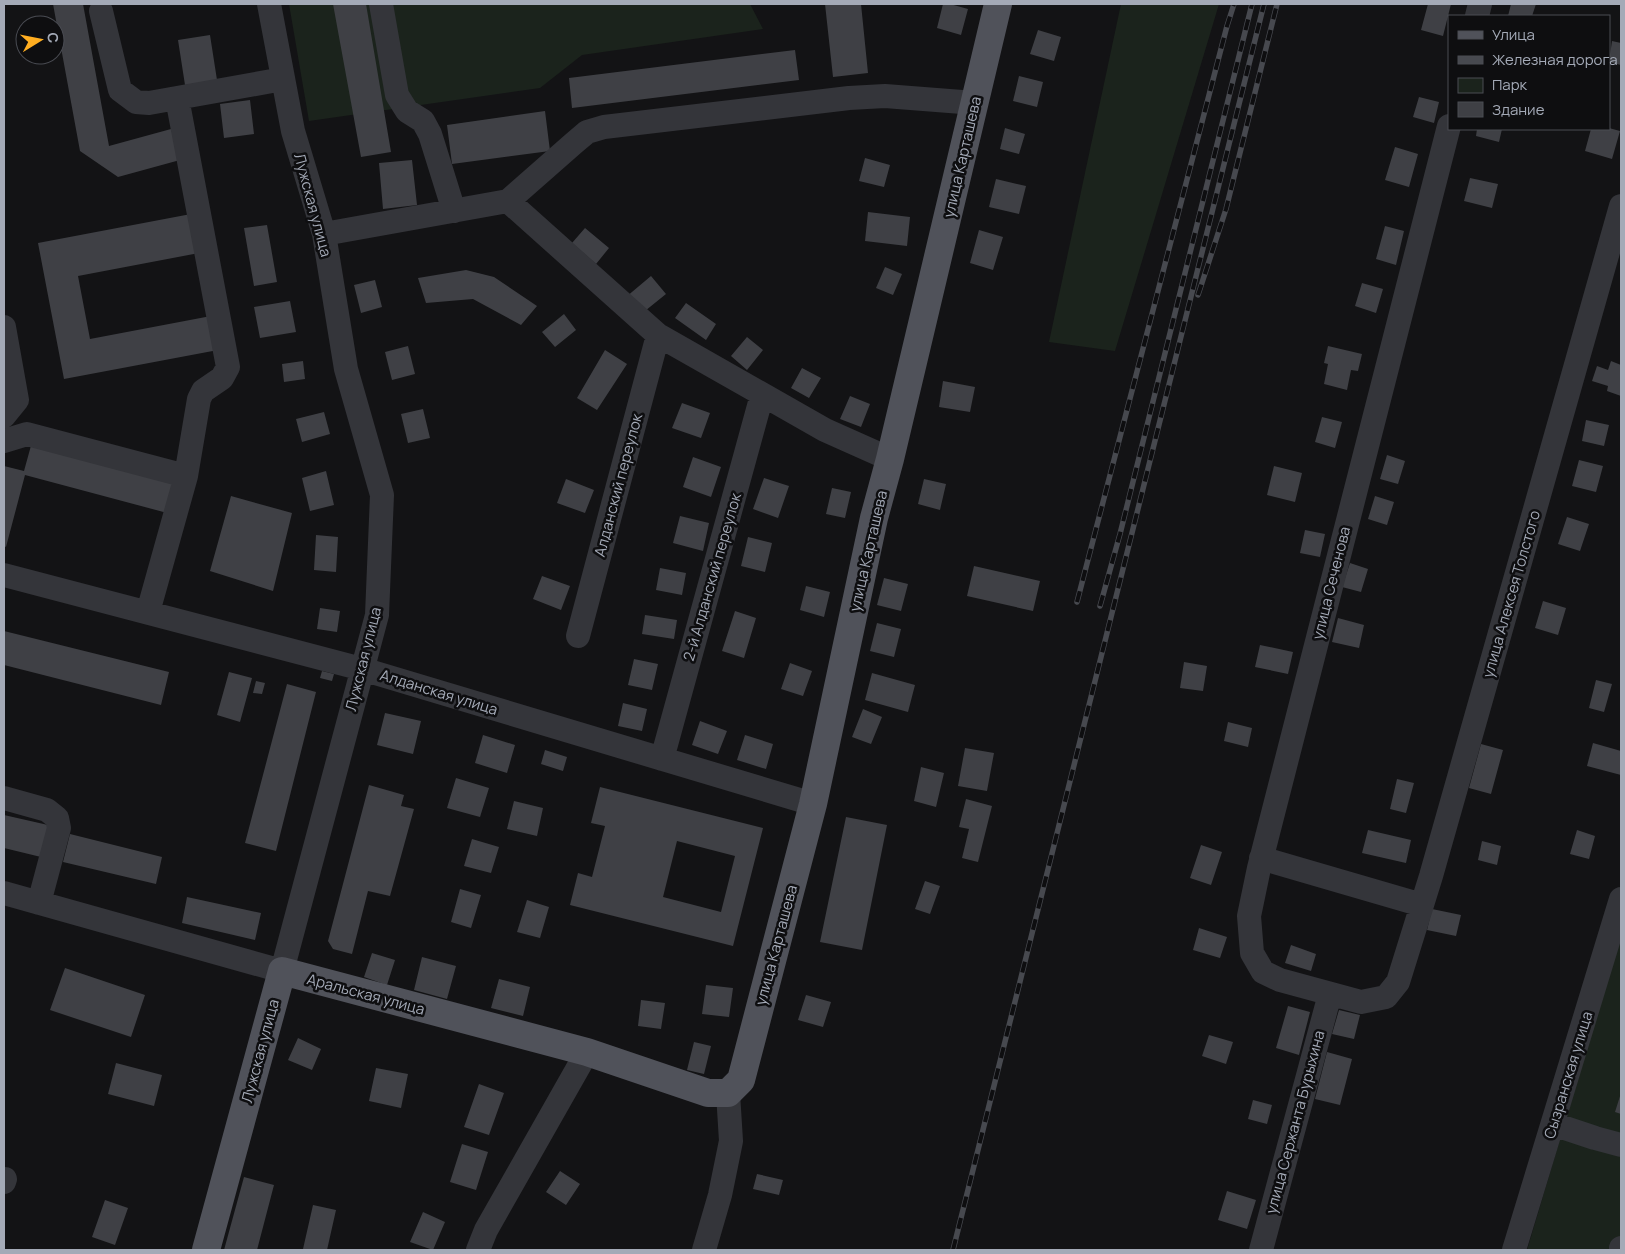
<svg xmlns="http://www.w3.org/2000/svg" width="1625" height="1254" font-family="Manrope,sans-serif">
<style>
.green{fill:#1b231c}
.building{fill:#3f4045;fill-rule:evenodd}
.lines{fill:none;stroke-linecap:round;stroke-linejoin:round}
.minor{stroke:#34353a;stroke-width:24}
.major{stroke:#50525a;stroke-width:28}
.rail-casing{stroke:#47494f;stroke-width:5.5}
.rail{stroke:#0e0e10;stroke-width:4;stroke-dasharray:11;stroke-linecap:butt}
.labels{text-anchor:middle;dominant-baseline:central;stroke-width:5;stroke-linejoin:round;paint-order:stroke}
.street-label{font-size:15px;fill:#a4aab7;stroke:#0e0e10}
</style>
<rect width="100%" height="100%" fill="#131315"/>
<path class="green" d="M289 4H750L763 29 582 55 540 88 309 121Z
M1121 4H1219L1115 351 1049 342Z
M1621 934V1250H1527Z"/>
<path class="building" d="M53 4H83L109 146 171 129 180 160 118 177 80 151Z
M333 4H366L391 152 361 157Z
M825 4H861L868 73 833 77Z
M943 4H950L968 9 961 35 937 28Z
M1428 4H1451L1443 36 1421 30Z
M1511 4H1536L1532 16H1508Z
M1038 30 1061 37 1054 61 1030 54Z
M210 35 217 80 185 85 178 40Z
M1612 41 1621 43V65L1609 62Z
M795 50 799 80 572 108 569 78Z
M1019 76 1043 82 1037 107 1013 101Z
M1419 97 1439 102 1434 123 1413 117Z
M250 100 254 134 224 138 220 104Z
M545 111 550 151 452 164 447 125Z
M1005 128 1025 134 1019 154 1000 149Z
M1609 128 1620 131 1612 159 1585 151 1591 129Z
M1477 129H1502L1499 142 1476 136Z
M1395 147 1418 154 1409 187 1385 180Z
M865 158 890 165 884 187 859 181Z
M412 160 417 205 383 209 379 163Z
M1470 178 1498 184 1492 208 1464 201Z
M996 179 1026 186 1019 214 989 207Z
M868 212 910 217 907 246 865 241Z
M191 214 199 253 78 276 90 339 211 316 218 350 64 379 38 243Z
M267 225 277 282 254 286 244 228Z
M1385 226 1404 231 1396 265 1376 259Z
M585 228 609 248 596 264 572 243Z
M979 230 1003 237 993 270 970 263Z
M885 267 902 274 893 295 876 288Z
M466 270 494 277 537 306 521 325 473 299 426 303 418 278Z
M651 276 666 294 640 315 626 297Z
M375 280 382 307 361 313 354 285Z
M1362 283 1383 289 1376 313 1355 306Z
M290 301 296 332 260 338 254 307Z
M686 303 716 324 706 340 675 318Z
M564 314 576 330 555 347 542 332Z
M747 337 763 350 747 370 731 356Z
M408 346 415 374 392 380 385 352Z
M1328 346 1362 354 1358 371 1351 370 1347 390 1324 384 1328 364 1324 363Z
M605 350 627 364 597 410 577 398Z
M303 361 305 379 284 382 282 364Z
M1611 361 1621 365V396L1607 391 1608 386 1592 381 1597 366 1608 370Z
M802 368 821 378 809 398 791 388Z
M943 381 975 387 970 412 939 407Z
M850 396 870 404 861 427 840 419Z
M682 403 710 413 701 438 672 428Z
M423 409 430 438 408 443 401 414Z
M324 412 330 434 302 442 296 419Z
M1322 417 1342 422 1335 448 1315 442Z
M1586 420 1609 425 1604 446 1582 441Z
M32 442 180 480 171 514 25 475 6 547 4 546V466L24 471Z
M1387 455 1405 461 1398 484 1380 479Z
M693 457 721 467 711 497 683 487Z
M1579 460 1603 466 1596 492 1572 486Z
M1274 466 1302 473 1295 502 1267 495Z
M326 471 334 505 310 511 302 478Z
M764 478 789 486 778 518 753 509Z
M566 479 594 490 585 513 557 503Z
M924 479 946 484 940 510 918 504Z
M832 488 851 492 845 518 826 514Z
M231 496 292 513 273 591 210 571Z
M1375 496 1394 502 1387 525 1368 519Z
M680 516 709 523 703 551 673 543Z
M1567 517 1589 524 1580 551 1558 544Z
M1305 530 1325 534 1320 557 1300 553Z
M316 535 338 537 336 572 314 570Z
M748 537 772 543 765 572 741 566Z
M1350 563 1368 569 1361 592 1342 587Z
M974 566 1040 581 1033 611 967 596Z
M660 568 686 573 682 595 656 590Z
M542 576 570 586 561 610 533 599Z
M884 578 908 584 901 611 877 605Z
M806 586 830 592 824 617 800 610Z
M1543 601 1566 608 1558 635 1535 628Z
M320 608 340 611 337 632 317 629Z
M735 611 756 618 744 658 722 651Z
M645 615 677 620 674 639 642 634Z
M1338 618 1364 625 1359 648 1332 642Z
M877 623 901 629 894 657 870 651Z
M4 631 169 672 161 705 4 665Z
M1260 645 1293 652 1288 674 1255 667Z
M634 659 658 664 652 690 628 685Z
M1184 662 1207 666 1203 691 1180 688Z
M790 663 812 671 803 696 781 689Z
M322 671 334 674 332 681 320 678Z
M229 672 252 678 240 722 217 715Z
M872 673 915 685 908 712 865 700Z
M1596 680 1612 684 1604 712 1589 708Z
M256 681 265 683 262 694 253 693Z
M287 684 316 692 276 851 245 843Z
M623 703 647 709 642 731 618 726Z
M863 709 882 717 871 744 852 737Z
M385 713 421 721 413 754 377 745Z
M700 721 727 731 718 754 692 745Z
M1228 722 1252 728 1248 747 1224 741Z
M483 735 515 745 507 773 475 763Z
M745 735 773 744 766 769 737 760Z
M1593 743 1621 751V775L1587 766Z
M1481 744 1503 750 1491 794 1469 788Z
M965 748 994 753 987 791 958 786Z
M545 750 567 757 563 771 541 764Z
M921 767 944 773 936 807 914 801Z
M456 778 489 788 480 817 447 808Z
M1397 779 1414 783 1406 813 1390 809Z
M369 785 404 795 401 806 414 809 390 896 368 891 352 954 333 949 328 941Z
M600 787 763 828 733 946 570 905 578 873 592 877 605 826 591 823ZM677 841 735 856 721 912 663 897Z
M966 799 992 806 978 862 962 858 969 829 959 827Z
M514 801 543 808 537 836 507 829Z
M4 815 48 825 41 857 4 848Z
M846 817 887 825 862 950 820 942Z
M1368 830 1411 840 1406 863 1362 853Z
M1577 830 1595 836 1589 859 1570 854Z
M70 834 162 857 156 884 63 862Z
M472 839 499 847 491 873 464 866Z
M1482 841 1501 846 1497 865 1478 860Z
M1201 845 1222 852 1211 885 1190 878Z
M925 881 940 886 930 914 915 909Z
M460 889 481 895 471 928 451 922Z
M187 897 261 913 255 940 182 923Z
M527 900 549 907 540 938 517 932Z
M1432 909 1461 915 1456 936 1427 930Z
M1199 928 1227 937 1220 958 1193 950Z
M1291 945 1316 954 1311 971 1285 963Z
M372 953 395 960 387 985 364 977Z
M422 957 456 966 447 999 414 990Z
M65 968 145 995 131 1037 50 1010Z
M499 979 530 987 523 1016 491 1008Z
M706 985 733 988 729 1017 702 1014Z
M806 995 831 1002 823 1027 798 1020Z
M641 1000 665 1003 661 1029 638 1026Z
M1288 1006 1310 1012 1299 1055 1276 1048Z
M1339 1010 1360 1015 1354 1039 1332 1034Z
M1209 1035 1233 1042 1226 1064 1202 1056Z
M298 1038 321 1049 312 1070 288 1060Z
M694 1042 711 1046 704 1074 687 1070Z
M1327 1052 1352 1059 1340 1105 1315 1099Z
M116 1063 162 1075 154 1106 108 1094Z
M376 1068 408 1074 401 1108 369 1101Z
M479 1084 504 1093 489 1135 464 1127Z
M1621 1093V1114L1615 1112Z
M1253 1100 1272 1105 1267 1124 1248 1119Z
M462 1144 488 1152 476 1190 450 1182Z
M560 1171 580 1184 566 1205 546 1192Z
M757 1174 783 1180 779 1195 753 1189Z
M244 1177 274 1185 257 1250H224Z
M1227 1191 1256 1200 1247 1229 1218 1220Z
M105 1200 128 1208 115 1245 92 1237Z
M313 1205 336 1210 327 1250 303 1249Z
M423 1212 445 1222 433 1250 410 1242Z"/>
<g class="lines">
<path class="minor" d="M381 4 397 95 407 111 423 121 430 134 454 211
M101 11 120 90 136 102 149 103 177 98
M1477 16 1480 4
M1449 126 1259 868 1249 916 1252 953 1263 972 1280 980 1361 1002 1386 997 1398 982 1431 876 1621 206
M508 201 574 143 587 132 604 127 849 98 885 96 975 103
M324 234 508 201 658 335 825 430 890 459
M4 327 17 400 4 416
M4 441 27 434 186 476 148 612
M186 476 199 399 203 391 222 378 228 367 177 98 283 79
M4 575 362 669 813 804
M578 636 658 335
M662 759 762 395
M4 798 47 810 57 818 59 828 39 903
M1261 858 1422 905
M4 893 282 971 377 615 382 495 346 369 324 234 293 131 269 4
M1553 1124 1595 1138 1621 1145
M4 1182 5 1179
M478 1250 486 1230 587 1052
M704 1250 720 1195 731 1141 728 1093
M1261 1250 1330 994
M1514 1250 1621 899
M1621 1250V1248"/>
<path class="major" d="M206 1250 282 971 587 1052 708 1093H728L741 1080 813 804 874 518 890 459 998 4"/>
<g class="rail-casing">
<path id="rail" d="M1198 295 1226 209 1277 4
M1077 602 1227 26 1234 4
M1100 606 1120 534 1252 4
M953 1250 1264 4"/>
</g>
<use href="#rail" class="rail"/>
</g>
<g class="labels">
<g class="street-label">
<text transform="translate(962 157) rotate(-77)">улица Карташева</text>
<text transform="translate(313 205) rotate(75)">Лужская улица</text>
<text transform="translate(618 485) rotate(-75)">Алданский переулок</text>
<text transform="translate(868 551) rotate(-77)">улица Карташева</text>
<text transform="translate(712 577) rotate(-74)">2-й Алданский переулок</text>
<text transform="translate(1331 583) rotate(-76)">улица Сеченова</text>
<text transform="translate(1511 594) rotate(-74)">улица Алексея Толстого</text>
<text transform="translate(363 659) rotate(-76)">Лужская улица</text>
<text transform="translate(439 692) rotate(17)">Алданская улица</text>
<text transform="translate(776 945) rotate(-75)">улица Карташева</text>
<text transform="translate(366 994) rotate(15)">Аральская улица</text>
<text transform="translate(260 1051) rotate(-75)">Лужская улица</text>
<text transform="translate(1568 1075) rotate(-73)">Сызранская улица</text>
<text transform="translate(1295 1122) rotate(-75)">улица Сержанта Бурыхина</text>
</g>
</g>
<rect width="1625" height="1254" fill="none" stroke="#a4aab7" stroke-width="10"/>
<rect x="1448" y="15" width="162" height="115" fill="#0e0e10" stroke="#4a4c53"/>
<rect x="1458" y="31" width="25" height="8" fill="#50525a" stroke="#4a4c53"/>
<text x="1492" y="40" font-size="15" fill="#a4aab7">Улица</text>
<rect x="1458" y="56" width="25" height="8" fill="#47494f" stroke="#4a4c53"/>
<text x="1492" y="65" font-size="15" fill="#a4aab7">Железная дорога</text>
<rect x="1458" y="78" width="25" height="15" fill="#1b231c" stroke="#4a4c53"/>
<text x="1492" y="90" font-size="15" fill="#a4aab7">Парк</text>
<rect x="1458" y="102" width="25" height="15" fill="#3f4045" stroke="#4a4c53"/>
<text x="1492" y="115" font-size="15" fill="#a4aab7">Здание</text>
<g transform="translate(40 40) rotate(80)"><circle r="24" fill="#0e0e10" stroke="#4a4c53"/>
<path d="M0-4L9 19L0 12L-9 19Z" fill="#ffae21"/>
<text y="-8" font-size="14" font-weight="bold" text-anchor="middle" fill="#a4aab7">С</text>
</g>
</svg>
